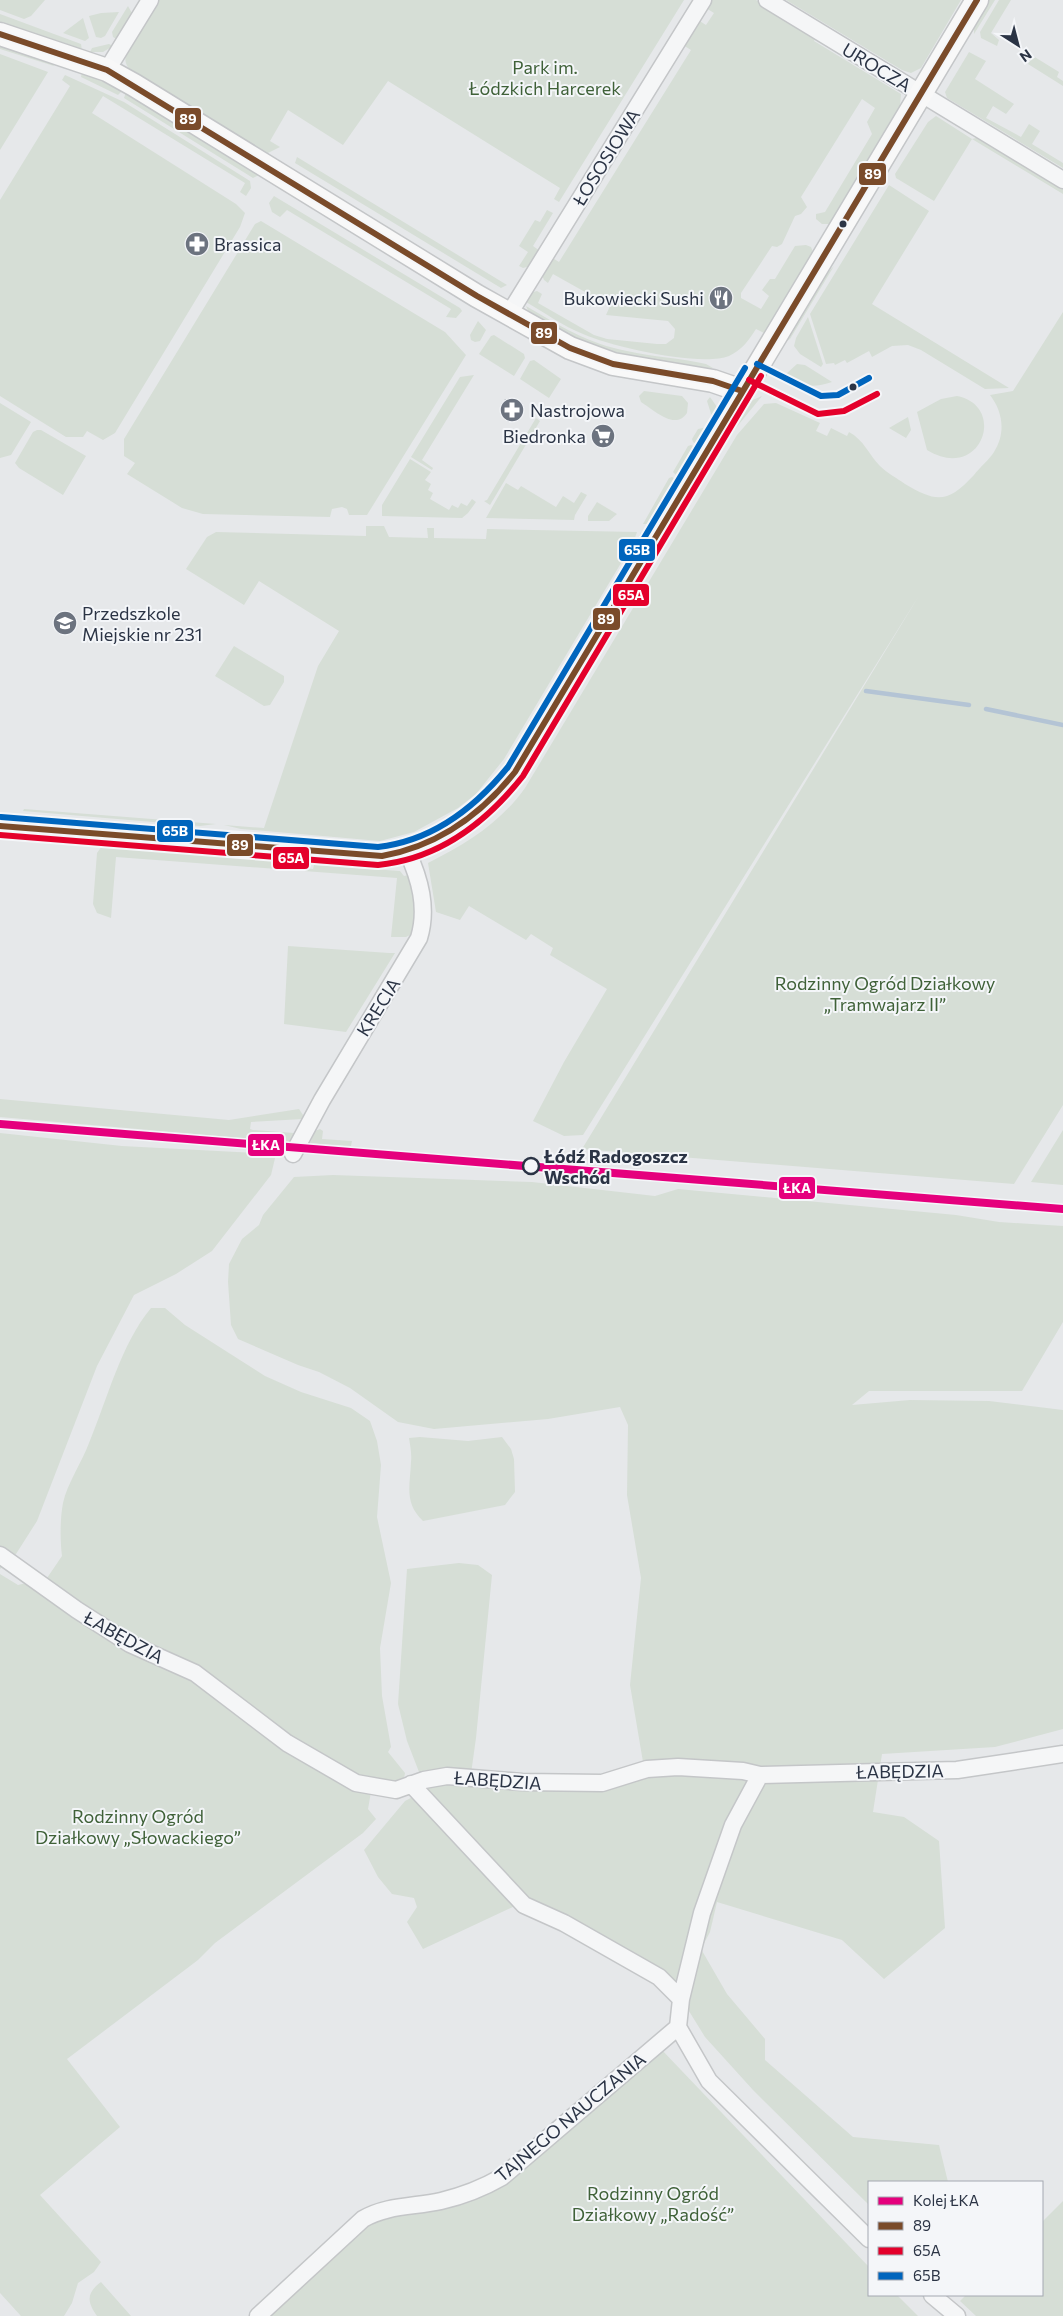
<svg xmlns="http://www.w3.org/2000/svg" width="1063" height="2316" font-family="Commissioner,sans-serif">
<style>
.green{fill:#d6ded6}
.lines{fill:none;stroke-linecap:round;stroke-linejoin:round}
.stream{stroke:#b4c4d5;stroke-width:4.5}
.street-casing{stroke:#c4c6c8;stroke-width:19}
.secondary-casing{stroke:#c4c6c8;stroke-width:25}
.street{stroke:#f5f6f7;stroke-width:16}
.secondary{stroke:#f8f8f8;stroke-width:22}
.bus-1-casing{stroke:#f4f6f9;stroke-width:10}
.bus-2-casing{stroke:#f4f6f9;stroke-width:10}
.bus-3-casing{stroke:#f4f6f9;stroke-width:10}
.bus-1{stroke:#7a4b2a;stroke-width:6}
.bus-2{stroke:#e4002b;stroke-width:6}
.bus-3{stroke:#0065bd;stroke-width:6}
.rail-1-casing{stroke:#f4f6f9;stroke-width:11}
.rail-1{stroke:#e5007d;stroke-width:8}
.bus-dot{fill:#2b3445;stroke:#f4f6f9;stroke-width:2}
.stop-dot{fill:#f4f6f9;stroke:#2b3445;stroke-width:2.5}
.labels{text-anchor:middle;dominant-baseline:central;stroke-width:4;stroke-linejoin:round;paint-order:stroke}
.park-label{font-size:18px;fill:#3f6138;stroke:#f4f6f9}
.street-label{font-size:18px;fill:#2b3445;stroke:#f4f6f9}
.poi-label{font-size:18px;fill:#2b3445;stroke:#f4f6f9;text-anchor:start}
.stop-label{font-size:18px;font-weight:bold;fill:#2b3445;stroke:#f4f6f9;text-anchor:start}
.line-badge{stroke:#f4f6f9;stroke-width:2}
.badge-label{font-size:14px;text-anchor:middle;font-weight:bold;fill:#fff}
</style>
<rect width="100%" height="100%" fill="#e6e8ea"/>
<path class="green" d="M0 0H45L31 16 24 19 0 10Z
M158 0H684L559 202 554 199 560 188 388 81 343 145 288 110 270 141 280 147 266 154 130 70C125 64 124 59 127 51Z
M711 0H756L816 37 814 41 901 94 900 106 830 224H822L816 219V214L825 212 872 134 867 122 875 108 862 99 801 197 807 207 801 214 795 216 782 244 777 247 772 246 741 293V298L761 309 769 296 762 290 770 279H775L795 246 806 245 811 247 813 252 764 333 756 329C749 340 742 350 729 356 701 367 612 347 583 334 563 326 545 313 526 302L530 293 537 291 542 294 538 303 594 335 607 339 657 344H666L674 338 675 329 668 321 606 315 610 306 553 274 548 283 544 280 542 275 551 257 559 262 691 50 683 45 698 20 706 25 714 13 706 8Z
M786 0H961L921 68 911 73 902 70Z
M987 0H995L974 34V27Z
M999 0H1011L991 33 999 40 997 46 981 38 980 32Z
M128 6 133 15 118 40 113 37 112 32Z
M119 12 105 36 101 38 96 37 89 16 101 13Z
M0 14 81 44 82 51 0 22Z
M83 18 89 38 85 41 63 33Z
M0 42 52 62 54 66 0 49Z
M109 44 113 46 103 52H90L92 48Z
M969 52 986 61 975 79 1014 104 1006 114 993 106 986 118 1021 137 1029 124 1040 131 1032 144 1063 163V168L947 98 945 92Z
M0 54 48 72 0 150Z
M1033 56 1059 72 1057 77 1063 81V86L1028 64Z
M82 72 122 91 118 95 81 77Z
M65 75 124 102 250 181 251 188 246 196 240 192 245 183 103 96 92 113 236 204 245 213 240 227 115 433 103 440 87 431 83 437H66L0 396V200L70 86 62 80Z
M126 92 252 170 259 175 253 178 124 98Z
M936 116 972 139 980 137 1063 188V194L972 139 934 201 896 178 895 174 928 122Z
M297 157 507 285 501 288 295 163Z
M889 185 929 211 872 304 1009 388 985 389 921 350 908 345 892 346 872 357 869 351 847 363 845 360 835 365 834 363 826 364 810 314Z
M274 196 460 308 462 311 456 318 446 317 451 309 287 210 280 217 272 212 269 203Z
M547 210 553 213 533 246 540 251 530 266 523 268 519 266 528 252 519 246 535 220 540 222Z
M261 221 445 332 466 355 367 515H349L347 509 342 507 332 509 330 517 203 514 182 508 127 474 135 463 124 456V439L255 224Z
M834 266 790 339 785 342 823 277Z
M526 306C558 325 589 344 627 351 653 357 680 358 706 364L713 368H698L618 354 589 346 529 313Z
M1063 312V1105L1014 1184 582 1149 920 594 583 1135 564 1136 533 1121 564 1062 607 989 550 955 553 948 531 934 526 940 469 906 460 920 436 912 428 863C466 844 500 823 525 788L737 435 764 404 776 403 820 423 816 431 827 436 831 428 847 436 849 432C864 440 869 455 880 466 887 473 897 478 905 484 937 503 948 503 974 475 980 467 989 460 994 452 1006 433 1003 412 990 395L1013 391Z
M808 317 823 364 821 367 800 354 794 346 796 338Z
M478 321 486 330 480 341 475 342 471 340 470 335Z
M494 335 524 354 525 358 514 376 479 354 491 336Z
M534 360 561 379 549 398 520 379 530 361Z
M797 364 805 365 832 382C815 388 798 388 786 374Z
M474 375 422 460 433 468 432 470 411 457 460 377Z
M644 391 682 396 688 403 687 413C675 431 654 410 641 402L639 396Z
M762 396 735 429 732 430 748 402Z
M957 396C1008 406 981 483 927 450L917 412 941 399Z
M710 397 717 407 716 419 712 417 707 401Z
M0 403 31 422 11 455 0 458Z
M908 417 911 430 906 438 889 428Z
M536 418 540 421 490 505 484 501 487 500Z
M708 427 701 447 693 442 692 439 698 429Z
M37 430H41L86 456 63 495 19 468 15 463 33 432Z
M691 445 695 447 678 477 673 472 688 446Z
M410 459 431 472 425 480 431 484 428 490 433 493 430 499 449 510 452 505 458 508 461 503 467 506 472 499 476 502 468 513 462 518 382 516V505Z
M672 477 679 482 654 524H643L669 478Z
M506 483 518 490 521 486 556 507 563 496 574 503 581 492 587 495 575 515 574 520 486 518Z
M597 502 617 514 609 521H588V516Z
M366 526H384L389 537 428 538 427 528H434V538L486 539 487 529 637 532 633 543 504 759 476 794 458 808 414 832 380 841 241 829 224 825 264 828 318 666 339 631 259 581 244 605 186 569 207 537 216 532 366 536Z
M641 532 645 538C612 594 579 649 546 704 528 734 512 768 487 793 465 816 431 837 400 845 368 853 306 843 271 840L272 836C296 838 320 841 345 843 357 844 371 846 383 845 434 839 479 802 507 761L636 545Z
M234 646 284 676V682L270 705 264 706 215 676Z
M24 809 216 824 200 826 23 811Z
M104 843 260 855V860L304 864V868L313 869 314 865 400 871 404 876 409 875 416 905 414 933 406 937H391L397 878 116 857 111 918 97 913 93 904 97 853Z
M288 946 389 953H395L346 1032 284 1024Z
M0 1099 229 1120 299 1109 303 1115V1119L251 1122 250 1129 253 1130 294 1133V1137L289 1142 0 1117Z
M320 1129 323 1131 322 1139 352 1141 351 1146 310 1143 315 1131Z
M1063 1130V1185L1031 1182Z
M0 1133 122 1146 276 1154 271 1175 212 1251 176 1274 134 1295 97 1366 37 1521 16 1554 0 1569Z
M333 1175 532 1182 655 1196 678 1189 956 1215 999 1222 1063 1226V1322L1022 1391H869L852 1405 910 1400 989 1401 1063 1410V1729L995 1747 882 1754 873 1812 904 1817 939 1841 945 1928 884 1979 842 1940 717 1902 710 1932 701 1949 727 1994 765 2039V2060L853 2137 939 2145 948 2182H869V2205L753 2090 705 2037 663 1969 530 1899 423 1949 407 1922 417 1907 414 1898 392 1894 378 1877 364 1850 405 1801 426 1790 407 1741 398 1704 407 1569 459 1563 478 1565 492 1575 476 1738 470 1781 573 1788 643 1762 630 1685 641 1578 627 1495 628 1425 620 1407 548 1419 434 1429 398 1422 350 1388 319 1372 298 1365 238 1339 231 1325 228 1282 229 1264 242 1239 259 1225 263 1215 294 1177Z
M151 1308H165L185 1325 265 1376 301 1392 351 1408 370 1421 377 1441 381 1465 377 1517 391 1583 380 1648 382 1696 391 1747 388 1752 405 1773 403 1784 371 1792 368 1809 376 1819 363 1833 215 1943 198 1960 67 2059 120 2127 40 2195 101 2262 94 2272 78 2283 72 2303 64 2316H21L0 2293V1574L18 1585 47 1578 62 1556C60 1540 60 1519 63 1503 67 1484 82 1462 89 1443 107 1400 121 1344 151 1308Z
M420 1437 468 1441 502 1437 511 1449 514 1459 515 1492 505 1505 423 1521C404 1503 410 1486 411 1462 412 1454 410 1445 409 1438Z
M660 2048 869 2267V2295H897L918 2316H268L366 2225 498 2188Z
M1063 2201V2316H976L960 2301 966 2295H1042V2222Z
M101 2282 131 2316H97C87 2302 86 2293 101 2282Z"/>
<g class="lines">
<path class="stream" d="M866 691 969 705
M986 709 1063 725"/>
<g class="street-casing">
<path id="street" d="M767 0 1063 180
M107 70 150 0
M509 314 703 0
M293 1154 322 1100 419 938C428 908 420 879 407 851
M0 1555 77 1610 130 1644 195 1673 287 1743 356 1783 396 1790 424 1780 447 1776 522 1782 602 1783 647 1769 678 1767 743 1771 760 1775 957 1770 1063 1754
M760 1775 733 1825 702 1913 681 1999 678 2027 709 2081 869 2239
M411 1784 524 1905 564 1923 659 1977 681 1999
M932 2295 957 2316
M258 2316 363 2219C387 2205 414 2207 441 2201 462 2196 483 2188 502 2177L678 2027"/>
</g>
<g class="secondary-casing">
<path id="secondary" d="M0 34 107 70 134 85 477 296 570 348 613 364 713 381 742 391
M0 826 382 856C435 850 485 814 515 772L977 0"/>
</g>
<use href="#street" class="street"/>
<use href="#secondary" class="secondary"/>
<g class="bus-1-casing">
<path id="bus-1" d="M0 34 107 70 477 296 570 348 613 364 713 381 742 391
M0 826 382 856C438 846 480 816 515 772L977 0"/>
</g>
<g class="bus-2-casing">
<path id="bus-2" d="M749 380 818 414 844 411 877 394
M0 835 378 865C438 859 486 823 523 776L761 376"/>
</g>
<g class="bus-3-casing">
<path id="bus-3" d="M757 364 821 396 838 395 869 378
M1 817 378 847C432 841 474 809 508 767L745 368"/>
</g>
<use href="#bus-1" class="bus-1"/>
<use href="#bus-2" class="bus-2"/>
<use href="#bus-3" class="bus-3"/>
<g class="rail-1-casing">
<path id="rail-1" d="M0 1124 1063 1209"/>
</g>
<use href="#rail-1" class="rail-1"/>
</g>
<defs>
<g id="pharmacy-disc" transform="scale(1.25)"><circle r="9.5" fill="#6c737f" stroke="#f4f6f9"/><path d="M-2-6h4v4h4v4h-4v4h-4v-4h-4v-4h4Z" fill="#fff"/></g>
<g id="restaurant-disc" transform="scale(1.25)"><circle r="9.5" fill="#6c737f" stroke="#f4f6f9"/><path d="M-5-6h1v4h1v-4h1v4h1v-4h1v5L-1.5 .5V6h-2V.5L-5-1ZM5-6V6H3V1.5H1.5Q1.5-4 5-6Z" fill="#fff"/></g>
<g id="supermarket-disc" transform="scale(1.25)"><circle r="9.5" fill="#6c737f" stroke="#f4f6f9"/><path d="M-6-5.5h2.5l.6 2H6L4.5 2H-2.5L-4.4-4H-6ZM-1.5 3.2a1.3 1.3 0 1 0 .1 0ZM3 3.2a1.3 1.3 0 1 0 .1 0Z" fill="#fff"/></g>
<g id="school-disc" transform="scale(1.25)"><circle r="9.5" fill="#6c737f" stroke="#f4f6f9"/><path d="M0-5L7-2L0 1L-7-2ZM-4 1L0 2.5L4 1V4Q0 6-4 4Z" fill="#fff"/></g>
</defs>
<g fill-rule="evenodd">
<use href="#pharmacy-disc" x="197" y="244"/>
<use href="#restaurant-disc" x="721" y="298"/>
<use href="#pharmacy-disc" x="512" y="410"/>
<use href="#supermarket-disc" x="603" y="436"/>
<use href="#school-disc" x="65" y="623"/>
</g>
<g class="bus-dot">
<circle cx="843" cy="224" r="4.5"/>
<circle cx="853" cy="387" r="4.5"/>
</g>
<circle class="stop-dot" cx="531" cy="1166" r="8"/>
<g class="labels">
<g class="park-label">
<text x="545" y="67">Park im.<tspan x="545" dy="21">Łódzkich Harcerek</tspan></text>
<text x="885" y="983">Rodzinny Ogród Działkowy<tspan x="885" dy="21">„Tramwajarz II”</tspan></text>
<text x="138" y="1816">Rodzinny Ogród<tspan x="138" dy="21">Działkowy „Słowackiego”</tspan></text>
<text x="653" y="2193">Rodzinny Ogród<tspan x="653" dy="21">Działkowy „Radość”</tspan></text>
</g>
<g class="street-label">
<text transform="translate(877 67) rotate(31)">UROCZA</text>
<text transform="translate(606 157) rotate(-58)">ŁOSOSIOWA</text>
<text transform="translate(378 1007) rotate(-58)">KRECIA</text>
<text transform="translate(124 1637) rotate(29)">ŁABĘDZIA</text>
<text transform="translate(900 1771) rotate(-1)">ŁABĘDZIA</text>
<text transform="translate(498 1780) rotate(4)">ŁABĘDZIA</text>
<text transform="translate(570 2117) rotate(-40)">TAJNEGO NAUCZANIA</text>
</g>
<g class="poi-label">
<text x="214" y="244">Brassica</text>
<text x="704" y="298" text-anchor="end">Bukowiecki Sushi</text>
<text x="530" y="410">Nastrojowa</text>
<text x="586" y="436" text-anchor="end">Biedronka</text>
<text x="82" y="613">Przedszkole<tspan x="82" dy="21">Miejskie nr 231</tspan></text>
</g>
<g class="stop-label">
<text x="544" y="1156">Łódź Radogoszcz<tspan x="544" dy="21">Wschód</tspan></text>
</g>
</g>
<g class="line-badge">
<rect x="174" y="107" width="28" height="24" rx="5" fill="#7a4b2a"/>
<rect x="858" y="162" width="29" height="24" rx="5" fill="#7a4b2a"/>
<rect x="530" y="321" width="28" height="24" rx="5" fill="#7a4b2a"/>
<rect x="618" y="538" width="38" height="24" rx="5" fill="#0065bd"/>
<rect x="612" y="583" width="38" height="24" rx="5" fill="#e4002b"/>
<rect x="592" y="607" width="29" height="24" rx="5" fill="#7a4b2a"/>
<rect x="156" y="819" width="38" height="24" rx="5" fill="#0065bd"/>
<rect x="226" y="833" width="28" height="24" rx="5" fill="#7a4b2a"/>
<rect x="272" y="846" width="38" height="24" rx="5" fill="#e4002b"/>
<rect x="247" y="1133" width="38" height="24" rx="5" fill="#e5007d"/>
<rect x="778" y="1176" width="38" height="24" rx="5" fill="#e5007d"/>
</g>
<g class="badge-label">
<text x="188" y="124">89</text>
<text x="873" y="179">89</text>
<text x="544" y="338">89</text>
<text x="637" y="555">65B</text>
<text x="631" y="600">65A</text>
<text x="606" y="624">89</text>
<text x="175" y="836">65B</text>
<text x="240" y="850">89</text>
<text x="291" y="863">65A</text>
<text x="266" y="1150">ŁKA</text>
<text x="797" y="1193">ŁKA</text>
</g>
<rect x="868" y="2181" width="175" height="115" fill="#f4f6f9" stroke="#a4a8b1"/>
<rect x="878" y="2197" width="25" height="8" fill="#e5007d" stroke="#a4a8b1"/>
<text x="913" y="2206" font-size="15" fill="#2b3445">Kolej ŁKA</text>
<rect x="878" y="2222" width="25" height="8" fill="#7a4b2a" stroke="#a4a8b1"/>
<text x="913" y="2231" font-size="15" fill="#2b3445">89</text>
<rect x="878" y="2247" width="25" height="8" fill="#e4002b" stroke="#a4a8b1"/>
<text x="913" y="2256" font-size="15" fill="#2b3445">65A</text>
<rect x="878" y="2272" width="25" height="8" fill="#0065bd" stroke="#a4a8b1"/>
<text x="913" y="2281" font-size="15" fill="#2b3445">65B</text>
<g transform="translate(1018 45) rotate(144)" stroke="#f4f6f9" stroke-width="4" paint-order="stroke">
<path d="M0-4L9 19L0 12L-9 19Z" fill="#2b3445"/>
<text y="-8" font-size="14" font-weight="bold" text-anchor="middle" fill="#2b3445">N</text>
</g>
</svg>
